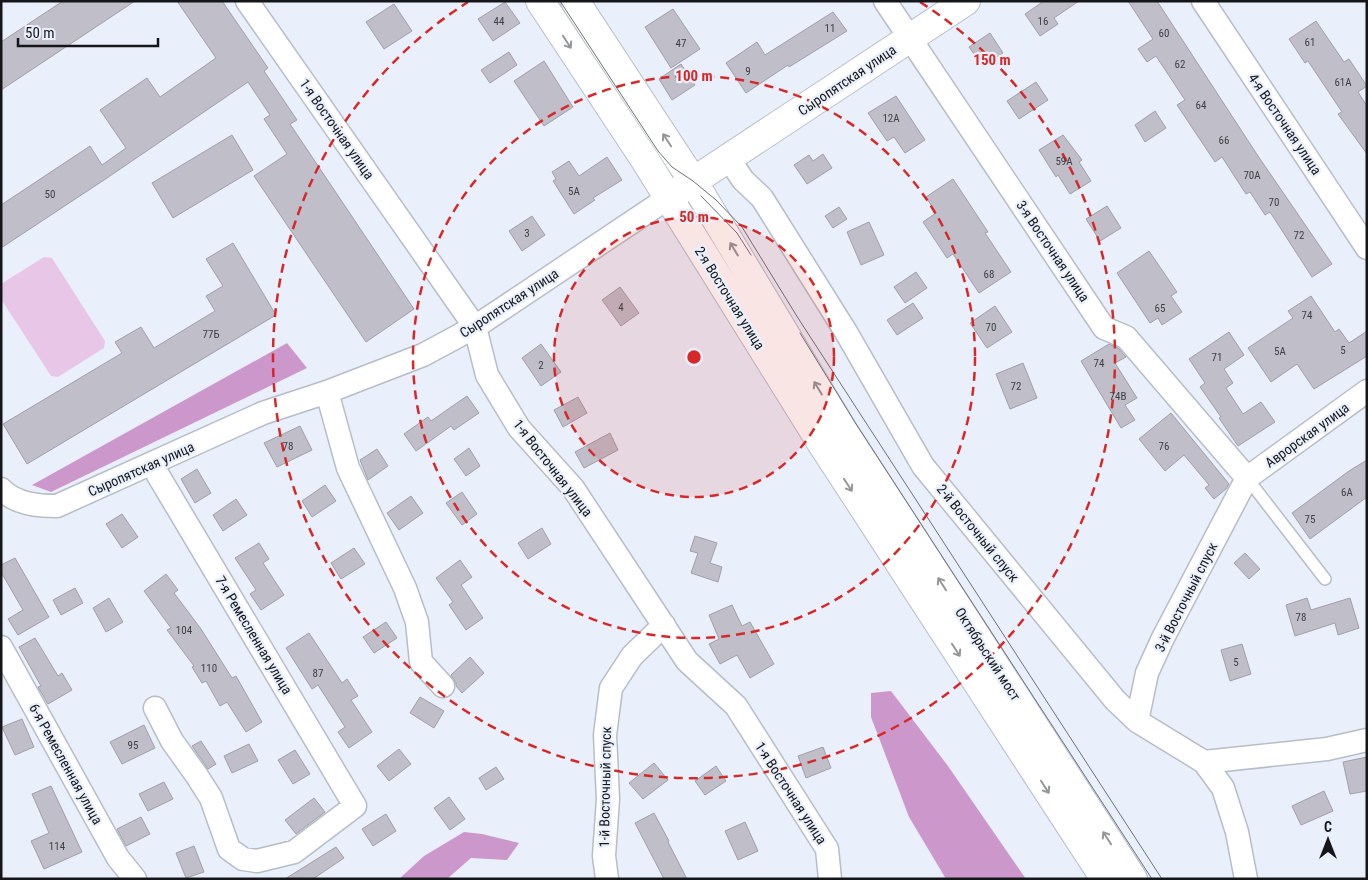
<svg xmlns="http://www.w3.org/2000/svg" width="1368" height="880" font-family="'Roboto Condensed',sans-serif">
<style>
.green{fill:#e8c6e8}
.forest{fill:#cc98cc}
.building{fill:#c0bec9;stroke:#a09ea9}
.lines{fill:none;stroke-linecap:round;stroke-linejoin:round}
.service-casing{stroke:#b7bdc7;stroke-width:14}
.minor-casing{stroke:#b7bdc7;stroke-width:25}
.tertiary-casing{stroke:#b7bdc7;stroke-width:30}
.secondary-casing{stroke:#b7bdc7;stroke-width:30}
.service{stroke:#fff;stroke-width:11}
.minor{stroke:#fff;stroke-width:22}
.tertiary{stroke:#fff;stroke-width:28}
.secondary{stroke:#fff;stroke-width:28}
.tram{stroke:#6d7077;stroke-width:1}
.oneway{stroke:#959698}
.ring{fill:none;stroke:#d62828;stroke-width:2.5;stroke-dasharray:9 6}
.labels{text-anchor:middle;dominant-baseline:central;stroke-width:4.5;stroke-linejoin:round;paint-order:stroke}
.number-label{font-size:11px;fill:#3f4046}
.street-label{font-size:14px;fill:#14161a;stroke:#eaf0fb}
.centre{fill:#d62828;stroke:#eaf0fb;stroke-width:2.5}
.ring-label{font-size:15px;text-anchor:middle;font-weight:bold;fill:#d62828;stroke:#eaf0fb;stroke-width:4.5;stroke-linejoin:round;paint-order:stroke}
</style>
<rect width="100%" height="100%" fill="#eaf0fb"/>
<path class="green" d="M44 257 52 258 105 341 104 348 58 377 51 376 1 299V284Z"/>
<path class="forest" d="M287 343 307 368 51 492 32 485Z
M891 691 948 766 1026 879H946L909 817 871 717V693Z
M464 832 482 834 519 843 507 860 471 858 447 879H399L424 856Z"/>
<path class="building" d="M63 1H135L1 90V42Z
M177 1H222L268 68 264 71 297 120 290 124 414 309 366 342 254 176 287 154 264 119 270 115 248 82 104 180 1 248V205L90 146 102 165 126 148 100 110 147 78 160 97 216 58Z
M1044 1H1079L1054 18 1058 24 1040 36 1025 14Z
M1128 1H1157L1258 156 1332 264 1312 277 1270 212 1265 215 1250 192 1246 194 1222 157 1215 162 1177 105 1185 100 1156 56 1147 62 1138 49 1153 39Z
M505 2 520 23 493 41 478 19Z
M394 4 412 31 384 49 366 22Z
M673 9 700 49 671 68 645 27Z
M833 12 847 31 789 67 788 65 746 93 726 63 757 42 765 55Z
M1316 21 1344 62 1349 59 1367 86 1358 92 1367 106V154L1338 114 1342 112 1308 61 1305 63 1289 39Z
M990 33 1003 53 983 67 969 47Z
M509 52 517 65 490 83 481 70Z
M544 61 573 107 544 126 514 81Z
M681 64 695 85 672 100 659 79Z
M1036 82 1048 100 1019 119 1007 101Z
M896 96 925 140 905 153 894 137 887 141 868 113Z
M1155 111 1166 128 1145 142 1135 125Z
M232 135 253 170 173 218 152 183Z
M1063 135 1082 160 1079 162 1091 181 1070 194 1058 175 1056 177 1039 150Z
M823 154 832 168 807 184 794 165 809 155 813 161Z
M607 157 622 180 593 198 595 200 574 214 553 181 556 179 552 172 569 161 579 176Z
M953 179 988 232 985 233 1011 272 979 293 953 254 947 258 923 222 936 213 926 197Z
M1107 206 1121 228 1100 241 1086 219Z
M839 207 847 219 833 228 825 216Z
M532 216 545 235 522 251 509 231Z
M869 222 884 255 861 265 847 232Z
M233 243 276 315 27 464 3 424 122 353 115 342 141 327 154 348 215 311 206 296 223 286 206 259Z
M1149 251 1177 292 1171 296 1182 312 1162 325 1158 318 1150 323 1117 273Z
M916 272 927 288 905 303 894 287Z
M620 287 639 313 621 326 602 300Z
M1311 296 1335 332 1339 329 1349 343 1367 331V356L1314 389 1297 364 1271 382 1248 348 1293 318 1288 311Z
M913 303 923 318 897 335 887 320Z
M995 306 1012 332 987 348 970 323Z
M1229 332 1244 355 1224 369 1233 383 1226 388 1243 414 1261 402 1275 422 1238 446 1219 418 1221 417 1200 387 1205 383 1189 359Z
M541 344 561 372 541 386 522 358Z
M1109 344 1118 348 1126 357 1115 363 1137 398 1125 405 1135 420 1121 428 1081 361Z
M1023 363 1037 398 1010 409 996 374Z
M467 396 479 413 454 430 451 426 416 451 404 434 428 417 431 421Z
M578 397 587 413 563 427 554 410Z
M1171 413 1229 484 1226 489 1214 499 1205 488 1209 485 1184 455 1165 471 1139 439Z
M300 426 312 450 277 467 264 443Z
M610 433 618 450 584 468 575 452Z
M469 448 480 466 466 476 454 459Z
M377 449 388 466 368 480 360 460Z
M1367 460V497L1310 539 1292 513 1349 471Z
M197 469 211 493 195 503 181 479Z
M325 485 336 501 312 517 302 501Z
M462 492 477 514 462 525 446 503Z
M411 496 423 513 399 530 387 513Z
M236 499 247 515 223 531 213 515Z
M122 514 138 537 122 548 106 524Z
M542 528 551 544 528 559 518 543Z
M695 536 717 543 710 563 722 567 718 582 691 573 698 553 690 551Z
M259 543 269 559 263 563 284 595 261 610 250 594 256 590 235 558Z
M354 548 365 564 341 579 331 563Z
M1245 553 1260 569 1249 579 1234 563Z
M15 558 49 617 18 635 8 619 23 610 1 572V565Z
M460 560 472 577 461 585 483 618 466 630 449 605 453 602 436 578Z
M166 574 178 590 174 593 201 629 232 678 236 676 262 722 246 732 227 702 220 706 206 681 202 683 192 667 194 666 167 630 171 628 144 591Z
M75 588 83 603 61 615 53 600Z
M109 598 123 622 106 632 93 608Z
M1307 598 1311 610 1350 598 1359 628 1338 635 1335 623 1295 636 1286 605Z
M732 605 742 626 750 622 774 664 750 678 737 655 720 664 709 644 719 639 709 615Z
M386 622 397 638 374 653 363 637Z
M309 633 342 683 347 679 358 696 351 700 372 732 349 748 338 732 345 727 318 685 312 689 286 648Z
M35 638 58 676 62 673 72 690 48 704 38 687 41 686 19 647Z
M1242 644 1251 674 1230 681 1221 650Z
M470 657 484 673 462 693 456 686V683L451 675Z
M420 697 444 711 434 728 410 713Z
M22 719 34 747 15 755 2 727Z
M144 725 155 748 122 764 110 742Z
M201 741 216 764 208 769 192 746Z
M249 744 258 761 232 773 224 756Z
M823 747 831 768 806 778 798 756Z
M399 749 411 764 389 781 377 766Z
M295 750 310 774 293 784 278 760Z
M1367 757V791L1350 794 1343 762Z
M654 763 668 780 643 799 629 783Z
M716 766 726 781 705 795 695 781Z
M496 767 504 779 486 790 479 778Z
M164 782 173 799 148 811 139 794Z
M51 786 82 852 44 869 31 841 49 833 32 794Z
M1324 791 1333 811 1301 825 1292 806Z
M449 797 465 819 450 830 434 808Z
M314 798 325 812 296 834 285 820Z
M654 813 669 841 668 842 687 879H664L635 823Z
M386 814 396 831 373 846 362 829Z
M141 817 150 834 126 846 117 829Z
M745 822 758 851 738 860 725 831Z
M194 846 204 872 186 878 176 853Z
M336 847 344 858 313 879H285Z"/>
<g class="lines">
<g class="service-casing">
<path id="service" d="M1247 478 1325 579"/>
</g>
<g class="minor-casing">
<path id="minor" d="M247 1 475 327 487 375 519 428 573 488 687 661 736 706 827 849 830 879
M885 1 1104 328 1126 337 1247 478
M1203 1 1367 248
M729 159 743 180 762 198 846 332 923 466 1115 700 1137 721 1204 762 1223 788 1237 832 1246 879
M327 392 348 468 405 588 417 622 421 662 443 686
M152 465 355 806 294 852 257 861 243 859 229 849 211 798 197 776 172 741 155 708
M1 489C16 504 37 506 57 506L263 413 327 392 423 355 475 327 668 198
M1 647 118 858 135 879
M1137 721 1147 673 1163 638 1247 478 1367 391
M1204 762 1327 749 1367 740
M607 879 604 856 608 799 605 735 611 688 632 656 664 625"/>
</g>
<g class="tertiary-casing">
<path id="tertiary" d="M668 198 966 1"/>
</g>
<g class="secondary-casing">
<path id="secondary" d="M540 1 645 160 822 444 1105 879
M575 1 693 181 843 430 1133 879"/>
</g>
<use href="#service" class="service"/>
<use href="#minor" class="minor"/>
<use href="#tertiary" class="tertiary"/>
<use href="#secondary" class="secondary"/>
<path class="tram" d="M560 1 658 151 672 167 693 181 716 200 742 227 798 318 1162 879
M701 196 737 233 751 255
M800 333 856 424 1152 879"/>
</g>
<defs><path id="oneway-shaft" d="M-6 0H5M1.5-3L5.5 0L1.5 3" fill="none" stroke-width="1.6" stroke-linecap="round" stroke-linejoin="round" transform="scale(1.25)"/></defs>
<g class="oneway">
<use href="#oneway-shaft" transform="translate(567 42) rotate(57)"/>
<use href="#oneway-shaft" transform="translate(667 140) rotate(-123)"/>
<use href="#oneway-shaft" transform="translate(734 249) rotate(-121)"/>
<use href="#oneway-shaft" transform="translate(818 388) rotate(-121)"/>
<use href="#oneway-shaft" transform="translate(848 485) rotate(57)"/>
<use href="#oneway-shaft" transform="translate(942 584) rotate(-123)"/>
<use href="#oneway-shaft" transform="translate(956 650) rotate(57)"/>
<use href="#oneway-shaft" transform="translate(1045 787) rotate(57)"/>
<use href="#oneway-shaft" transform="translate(1107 838) rotate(-123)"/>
</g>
<circle cx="694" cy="357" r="140" fill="#d62828" fill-opacity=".12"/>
<g class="ring">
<circle cx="694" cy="357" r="140"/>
<circle cx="694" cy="357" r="281"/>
<path d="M920 2A421 421 0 1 1 468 2"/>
</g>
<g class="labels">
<g class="number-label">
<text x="499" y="21">44</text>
<text x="1043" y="21">16</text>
<text x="830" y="28">11</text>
<text x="1164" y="33">60</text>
<text x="1310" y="42">61</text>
<text x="681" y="43">47</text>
<text x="1180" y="64">62</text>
<text x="748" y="71">9</text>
<text x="1343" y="82">61А</text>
<text x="1201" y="105">64</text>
<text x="891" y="118">12А</text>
<text x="1224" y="140">66</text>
<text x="1064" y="161">59А</text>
<text x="1252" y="175">70А</text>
<text x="574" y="191">5А</text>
<text x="50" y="194">50</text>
<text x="1274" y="202">70</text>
<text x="527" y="233">3</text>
<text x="1299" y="235">72</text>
<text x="989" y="274">68</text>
<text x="621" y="307">4</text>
<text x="1160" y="308">65</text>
<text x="1307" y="315">74</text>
<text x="991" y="327">70</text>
<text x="211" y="334">77Б</text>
<text x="1343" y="350">5</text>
<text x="1280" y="351">5А</text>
<text x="1217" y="357">71</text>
<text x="1099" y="363">74</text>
<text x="541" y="365">2</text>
<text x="1016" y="386">72</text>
<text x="1118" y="396">74В</text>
<text x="288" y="446">78</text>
<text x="1164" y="446">76</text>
<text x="1347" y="492">6А</text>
<text x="1310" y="519">75</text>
<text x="1301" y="617">78</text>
<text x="184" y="630">104</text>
<text x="1236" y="662">5</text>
<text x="209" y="668">110</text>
<text x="318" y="673">87</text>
<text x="133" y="745">95</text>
<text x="57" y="846">114</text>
</g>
<g class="street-label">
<text transform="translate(847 80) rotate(-34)">Сыропятская улица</text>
<text transform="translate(1285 124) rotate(56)">4-я Восточная улица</text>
<text transform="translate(337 129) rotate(55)">1-я Восточная улица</text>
<text transform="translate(1053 251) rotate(56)">3-я Восточная улица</text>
<text transform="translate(730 298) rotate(58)">2-я Восточная улица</text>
<text transform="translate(509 303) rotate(-33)">Сыропятская улица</text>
<text transform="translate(1307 435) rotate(-36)">Аврорская улица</text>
<text transform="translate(553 468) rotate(52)">1-я Восточная улица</text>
<text transform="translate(141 469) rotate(-24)">Сыропятская улица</text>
<text transform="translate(978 533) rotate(51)">2-й Восточный спуск</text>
<text transform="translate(1186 597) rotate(-63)">3-й Восточный спуск</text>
<text transform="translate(254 635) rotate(59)">7-я Ремесленная улица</text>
<text transform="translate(988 654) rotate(57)">Октябрьский мост</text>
<text transform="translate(66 764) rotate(61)">6-я Ремесленная улица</text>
<text transform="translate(605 787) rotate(-89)">1-й Восточный спуск</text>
<text transform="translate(791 793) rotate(57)">1-я Восточная улица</text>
</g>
</g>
<circle cx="694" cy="357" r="8" class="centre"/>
<g class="ring-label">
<text x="992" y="65">150 m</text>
<text x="694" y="81">100 m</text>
<text x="694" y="222">50 m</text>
</g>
<rect width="1368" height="880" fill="none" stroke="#14161a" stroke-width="5"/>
<g transform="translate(1328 840)" stroke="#eaf0fb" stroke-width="4" paint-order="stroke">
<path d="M0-4L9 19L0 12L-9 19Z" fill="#14161a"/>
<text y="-8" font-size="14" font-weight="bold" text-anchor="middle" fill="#14161a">С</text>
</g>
<path d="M18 38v8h140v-8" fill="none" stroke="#14161a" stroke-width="2.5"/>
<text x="25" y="38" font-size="15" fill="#14161a" stroke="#eaf0fb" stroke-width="4" paint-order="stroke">50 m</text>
</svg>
